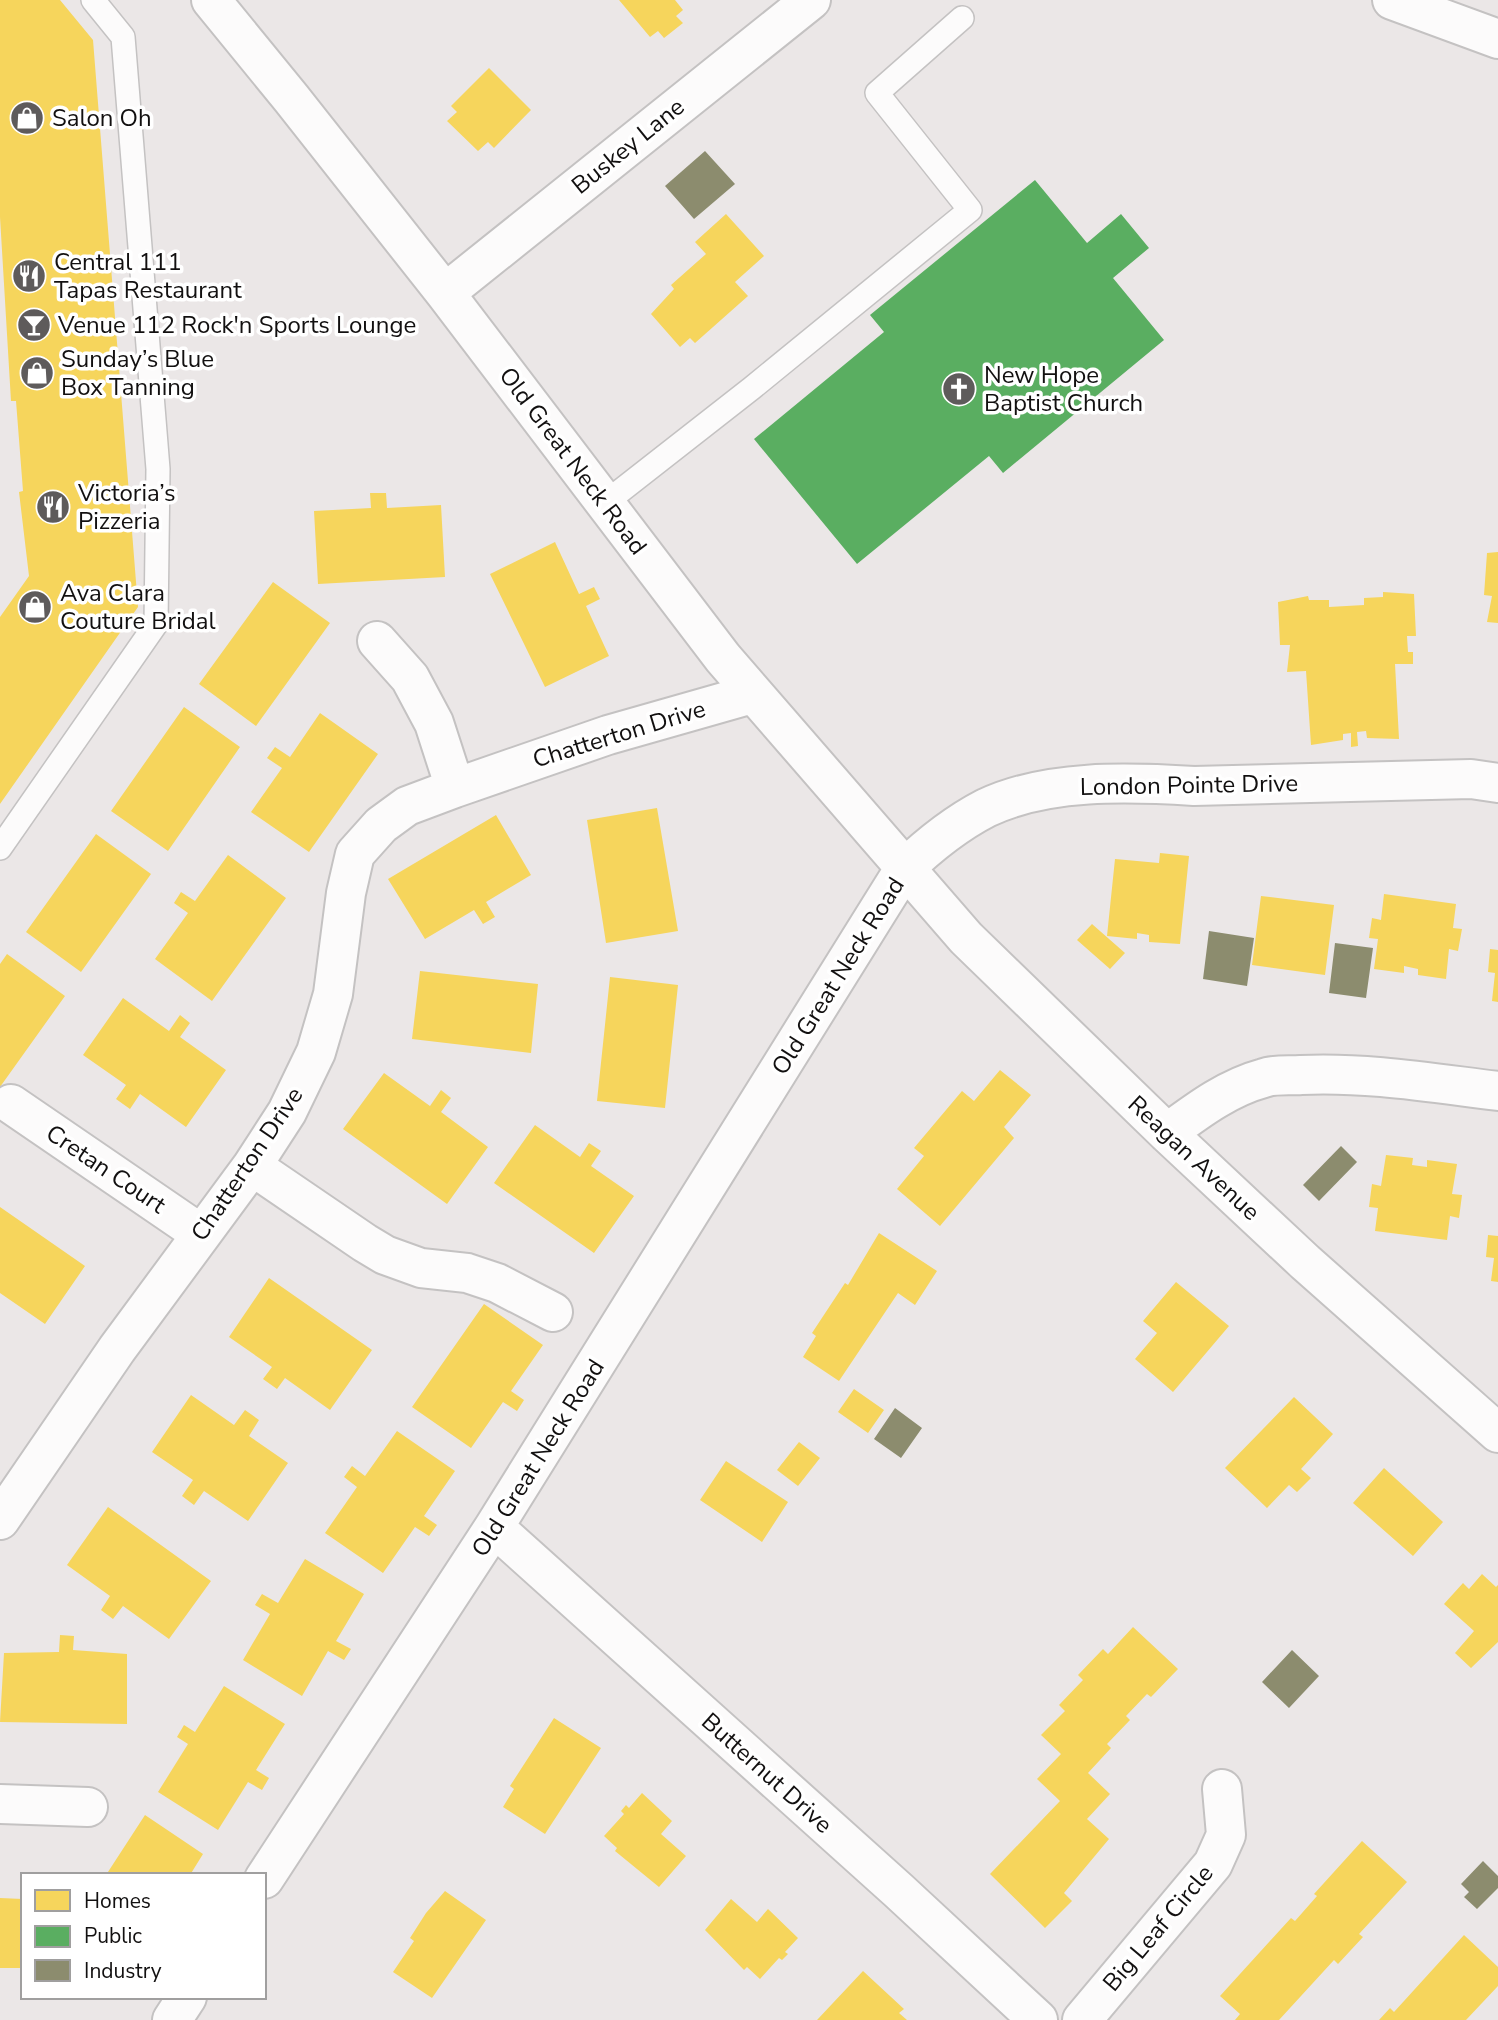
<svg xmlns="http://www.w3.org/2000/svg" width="1498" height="2020" font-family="'Nunito Sans',sans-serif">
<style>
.homes{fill:#f6d55c}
.public{fill:#5aae61}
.industry{fill:#8c8c6e}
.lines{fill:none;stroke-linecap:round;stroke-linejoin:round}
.service-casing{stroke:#c4c2c2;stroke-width:26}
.minor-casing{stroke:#c4c2c2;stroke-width:42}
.service{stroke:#fcfbfb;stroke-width:23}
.minor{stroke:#fcfbfb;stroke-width:38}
.labels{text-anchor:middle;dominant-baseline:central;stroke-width:7;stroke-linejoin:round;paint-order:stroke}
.poi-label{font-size:24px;fill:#121010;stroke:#fff;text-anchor:start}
.street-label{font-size:24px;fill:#121010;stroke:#fff}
</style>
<rect width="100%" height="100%" fill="#ebe7e7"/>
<path class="homes" d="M0 0H60L93 40 138 607 0 804V617L29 576 19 492 23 491 16 401H11L0 217Z
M619 0H675L683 10 676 16 683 23 664 38 658 31 650 37Z
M489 68 531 110 494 148 488 142 478 151 447 121 457 112 451 106Z
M726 214 764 256 735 282 748 296 695 343 690 338 680 347 651 314 674 289 671 285 706 254 695 242Z
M370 493H386L387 508 441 505 445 577 318 584 314 511 371 508Z
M555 542 579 594 594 587 600 599 586 606 609 656 545 687 490 574Z
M1498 552V623L1487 622 1492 596 1484 595 1487 553Z
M273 582 330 623 256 726 199 684Z
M1383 592 1414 594 1416 636H1407L1408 652H1413V664H1395L1399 739 1367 738 1366 731 1357 732 1358 746 1351 747V733L1343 734V740L1311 745 1306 671 1287 672 1290 645H1280L1278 602 1308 596 1309 600H1329V607L1364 605V598L1383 597Z
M184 707 240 747 168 851 111 811Z
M320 713 378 754 309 852 251 812 282 768 267 758 275 747 290 757Z
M657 808 678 931 606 943 587 820Z
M496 815 531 875 486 902 495 917 483 924 474 910 425 939 388 879Z
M96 834 151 874 81 972 26 932Z
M1160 853 1189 856 1180 944 1149 942V935L1137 933V939L1107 936 1115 859 1159 863Z
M228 855 286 898 212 1001 155 959 188 913 174 903 181 892 195 901Z
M1384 894 1456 904 1453 928 1462 929 1458 951 1449 949 1446 979 1418 975V969L1404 966V973L1374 969 1378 939 1369 938 1372 918 1381 920Z
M1261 896 1334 905 1325 975 1252 965Z
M1092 924 1125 953 1110 969 1077 940Z
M1490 949 1498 950V1002L1492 1001 1495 973 1488 972Z
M7 954 65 996 0 1087V964Z
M420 971 538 984 531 1053 412 1039Z
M610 977 678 985 665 1108 597 1101Z
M123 998 169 1031 180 1015 190 1023 180 1037 226 1070 186 1127 140 1094 130 1109 116 1099 126 1085 83 1055Z
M1000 1070 1031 1095 1004 1127 1014 1138 940 1226 897 1189 924 1156 914 1148 962 1091 974 1101Z
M384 1073 430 1106 441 1090 451 1098 441 1112 488 1147 447 1204 343 1129Z
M535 1125 580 1157 589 1143 601 1151 591 1166 634 1196 594 1253 494 1183Z
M1386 1155 1413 1158 1412 1165 1427 1167V1160L1457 1164 1452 1194 1462 1195 1459 1218 1450 1216 1447 1240 1375 1231 1378 1208 1369 1207 1372 1184 1381 1186Z
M0 1207 85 1266 45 1324 0 1293Z
M879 1233 937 1271 915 1305 898 1293 839 1381 803 1357 816 1336 812 1333 845 1283 848 1285Z
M1488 1235 1498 1236V1282L1491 1281 1494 1258 1486 1257Z
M269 1278 372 1350 330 1410 285 1378 277 1389 263 1379 272 1367 229 1337Z
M1176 1282 1229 1326 1173 1392 1135 1359 1157 1333 1143 1321Z
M484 1304 543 1345 511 1391 524 1400 517 1411 503 1402 471 1448 412 1407Z
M854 1389 884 1410 868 1433 838 1412Z
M191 1395 234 1425 245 1410 259 1420 249 1436 288 1463 248 1521 204 1491 194 1505 182 1496 193 1480 152 1452Z
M1294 1397 1333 1434 1301 1469 1311 1478 1297 1492 1289 1485 1267 1508 1225 1468Z
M397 1431 455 1471 424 1516 437 1525 429 1536 415 1527 383 1573 325 1533 357 1487 344 1477 352 1466 365 1476Z
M799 1442 820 1458 798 1486 777 1470Z
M726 1461 788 1502 762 1542 700 1500Z
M1384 1468 1443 1522 1413 1556 1353 1503Z
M108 1507 211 1581 169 1639 123 1606 113 1619 101 1610 110 1596 67 1565Z
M305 1559 364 1594 336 1641 351 1649 344 1660 328 1651 302 1696 243 1660 270 1614 255 1605 262 1594 278 1603Z
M1482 1574 1496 1587 1498 1585V1642L1471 1668 1455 1653 1474 1631 1444 1604 1463 1583 1469 1589Z
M1133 1627 1178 1669 1151 1697 1147 1694 1126 1716 1130 1720 1107 1744 1111 1748 1088 1773 1110 1794 1087 1819 1109 1839 1064 1893 1072 1901 1045 1928 990 1874 1060 1801 1037 1779 1061 1754 1041 1735 1065 1711 1059 1705 1083 1680 1078 1675 1103 1649 1108 1654Z
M60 1635 74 1636 73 1650 127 1654V1724L0 1722 4 1653 59 1652Z
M224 1686 285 1724 256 1770 269 1778 262 1790 248 1782 218 1830 158 1792 188 1744 177 1737 184 1725 195 1732Z
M554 1718 601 1748 545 1834 503 1807 514 1789 510 1786Z
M642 1793 672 1821 661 1834 686 1856 659 1887 615 1851 617 1848 604 1836 624 1814 621 1811 626 1805 629 1808Z
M145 1815 203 1854 190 1875H106Z
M1362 1841 1407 1882 1359 1934 1363 1937 1338 1964 1334 1960 1279 2020H1235L1240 2014 1220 1996 1291 1918 1295 1921 1317 1896 1314 1894Z
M445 1891 486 1920 432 1998 393 1972 414 1941 410 1938 426 1913Z
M0 1898 23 1899V1968H0Z
M731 1899 757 1922 768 1909 798 1938 785 1952 788 1954 782 1960 779 1958 760 1979 747 1967 744 1970 705 1930Z
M1464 1935 1498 1967V1986L1466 2020H1379L1390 2008 1394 2012Z
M863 1971 904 2009 899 2013 907 2020H817Z"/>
<path class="public" d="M1035 180 1087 243 1121 214 1149 248 1113 278 1164 340 1003 473 989 456 857 564 754 439 884 332 870 315Z"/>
<path class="industry" d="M705 151 735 184 694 219 665 186Z
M1209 931 1254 938 1247 986 1203 979Z
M1335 943 1373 948 1366 998 1329 993Z
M1341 1146 1357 1162 1319 1201 1303 1185Z
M895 1408 922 1428 901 1458 874 1439Z
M1292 1650 1319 1676 1289 1708 1262 1682Z
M1483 1861 1498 1876V1888L1477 1909 1464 1897 1469 1892 1461 1884Z"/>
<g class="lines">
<g class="service-casing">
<path id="service" d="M605 503 752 388 970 210 877 93 962 18
M0 848 156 624 158 469 123 37 93 0"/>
</g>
<g class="minor-casing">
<path id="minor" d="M211 0 291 98 445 293 723 658 966 938 1167 1133 1305 1262 1498 1433
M1392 0 1498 39
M445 293 811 0
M377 641 410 678 434 723 455 788
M11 1104 201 1234
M1167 1133C1197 1111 1227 1088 1264 1078 1275 1074 1289 1076 1301 1075 1367 1072 1432 1083 1498 1091
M252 1166 365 1243 385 1255 421 1268 467 1273 497 1283 553 1312
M0 1520 117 1349 252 1166 287 1112 316 1052 333 994 346 893 355 854 381 825 407 806 455 788 608 735 752 694
M494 1527 899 1891 1038 2020
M0 1804 88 1807
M264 1879 494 1527 904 869C929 845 955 824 986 808 1047 779 1128 782 1194 786L1471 779 1498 783
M172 2020 187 1997
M1082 2020 1213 1864 1226 1835 1222 1789"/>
</g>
<use href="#service" class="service"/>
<use href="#minor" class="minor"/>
</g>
<defs>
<g id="shop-disc" transform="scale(1.75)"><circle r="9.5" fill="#5e5b5b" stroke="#fff"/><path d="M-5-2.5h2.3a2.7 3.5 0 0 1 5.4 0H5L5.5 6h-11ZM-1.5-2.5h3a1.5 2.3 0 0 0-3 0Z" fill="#fff"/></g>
<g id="restaurant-disc" transform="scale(1.75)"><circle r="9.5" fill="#5e5b5b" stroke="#fff"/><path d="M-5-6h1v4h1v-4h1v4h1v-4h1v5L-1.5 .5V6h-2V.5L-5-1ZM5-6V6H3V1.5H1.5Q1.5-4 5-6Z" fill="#fff"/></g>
<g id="bar-disc" transform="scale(1.75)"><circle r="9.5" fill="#5e5b5b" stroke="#fff"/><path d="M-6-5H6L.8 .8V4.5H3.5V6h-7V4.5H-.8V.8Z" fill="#fff"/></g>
<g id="church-disc" transform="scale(1.75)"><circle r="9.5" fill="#5e5b5b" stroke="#fff"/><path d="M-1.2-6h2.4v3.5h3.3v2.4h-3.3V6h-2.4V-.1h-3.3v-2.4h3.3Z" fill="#fff"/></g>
</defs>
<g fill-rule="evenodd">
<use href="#shop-disc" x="27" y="118"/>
<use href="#restaurant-disc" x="29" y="276"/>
<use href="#bar-disc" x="34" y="325"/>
<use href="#shop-disc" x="37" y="373"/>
<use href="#church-disc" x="959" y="389"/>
<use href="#restaurant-disc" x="53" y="507"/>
<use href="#shop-disc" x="35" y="607"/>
</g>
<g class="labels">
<g class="poi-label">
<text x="52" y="118">Salon Oh</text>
<text x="54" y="262">Central 111<tspan x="54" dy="28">Tapas Restaurant</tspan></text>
<text x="58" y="325">Venue 112 Rock'n Sports Lounge</text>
<text x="61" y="359">Sunday’s Blue<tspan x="61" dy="28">Box Tanning</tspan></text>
<text x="984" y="375">New Hope<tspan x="984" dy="28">Baptist Church</tspan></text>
<text x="78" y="493">Victoria’s<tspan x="78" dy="28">Pizzeria</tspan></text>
<text x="60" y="593">Ava Clara<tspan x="60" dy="28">Couture Bridal</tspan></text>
</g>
<g class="street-label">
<text transform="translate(628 146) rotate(-39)">Buskey Lane</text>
<text transform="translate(573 461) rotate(53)">Old Great Neck Road</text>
<text transform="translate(619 734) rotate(-17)">Chatterton Drive</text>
<text transform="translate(1189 785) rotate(-1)">London Pointe Drive</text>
<text transform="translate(838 976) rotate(-58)">Old Great Neck Road</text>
<text transform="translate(1194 1158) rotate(43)">Reagan Avenue</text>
<text transform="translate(247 1164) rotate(-56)">Chatterton Drive</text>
<text transform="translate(106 1169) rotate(34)">Cretan Court</text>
<text transform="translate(538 1458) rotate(-58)">Old Great Neck Road</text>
<text transform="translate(767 1773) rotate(42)">Butternut Drive</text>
<text transform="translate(1158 1928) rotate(-50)">Big Leaf Circle</text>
</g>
</g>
<rect x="21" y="1873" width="245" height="126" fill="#ffffff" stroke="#a09f9f" stroke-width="2"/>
<rect x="35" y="1890" width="35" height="21" fill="#f6d55c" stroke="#a09f9f" stroke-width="2"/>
<text x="84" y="1908" font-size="21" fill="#121010">Homes</text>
<rect x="35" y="1926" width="35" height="21" fill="#5aae61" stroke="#a09f9f" stroke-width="2"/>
<text x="84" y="1943" font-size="21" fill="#121010">Public</text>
<rect x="35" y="1960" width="35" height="21" fill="#8c8c6e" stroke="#a09f9f" stroke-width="2"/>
<text x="84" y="1978" font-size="21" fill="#121010">Industry</text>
</svg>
